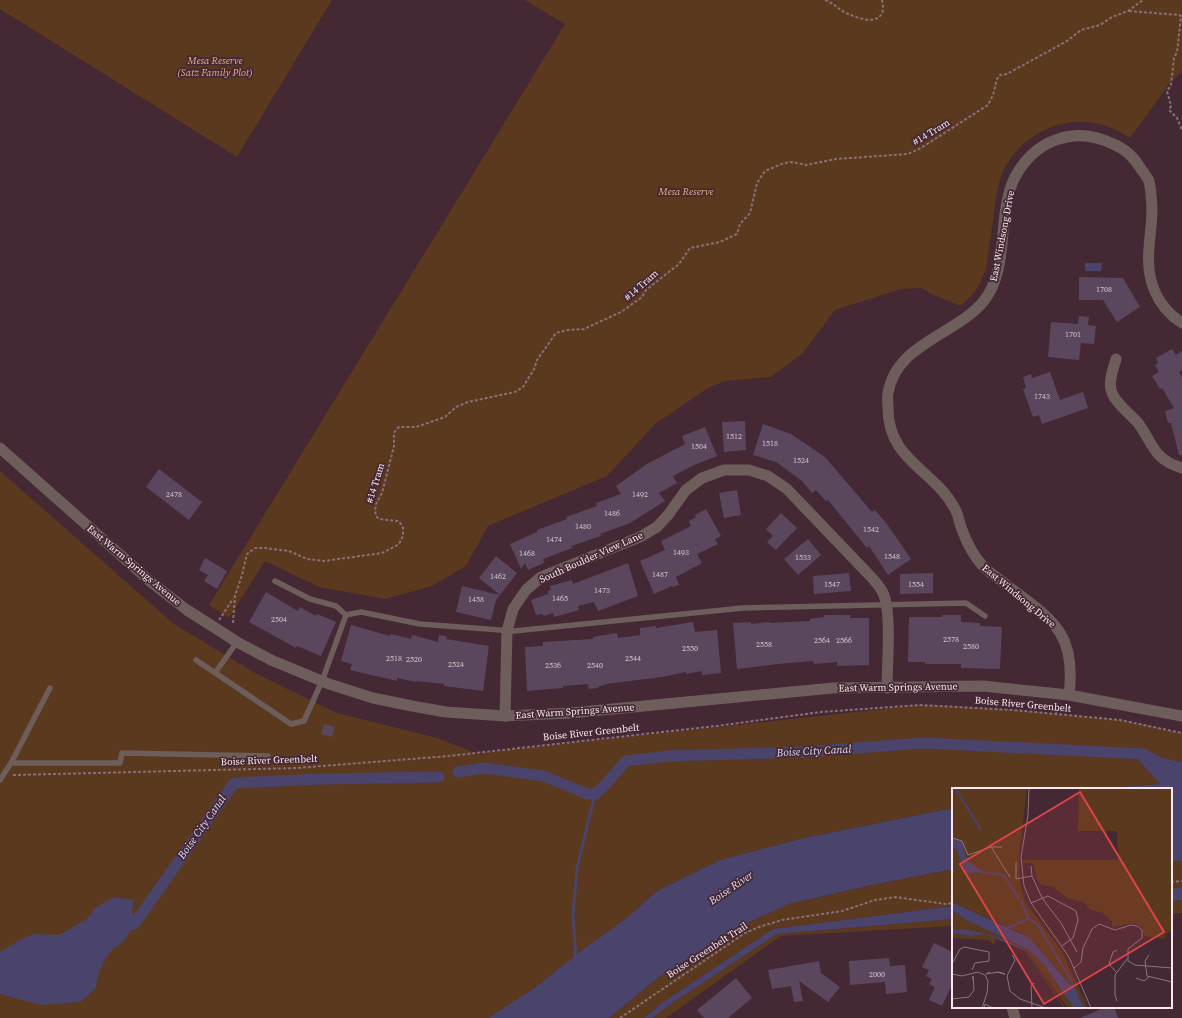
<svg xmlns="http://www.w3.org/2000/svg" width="1182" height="1018" font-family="'Source Serif 4',serif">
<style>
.green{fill:#5a391e}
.water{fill:#4a436c}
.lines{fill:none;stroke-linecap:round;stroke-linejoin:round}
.stream{stroke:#4a436c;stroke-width:3}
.canal{stroke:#4a436c;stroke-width:11}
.building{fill:#5b475d}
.path{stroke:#886f78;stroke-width:2;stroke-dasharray:3 2;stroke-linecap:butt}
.service{stroke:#6d5e5c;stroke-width:5.5}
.minor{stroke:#6d5e5c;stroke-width:11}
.tertiary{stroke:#6d5e5c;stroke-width:11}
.labels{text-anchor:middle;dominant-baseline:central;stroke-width:3.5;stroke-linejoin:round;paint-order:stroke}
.number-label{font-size:8px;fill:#d3c0ca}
.park-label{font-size:10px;font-style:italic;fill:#eeaf7d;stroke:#442833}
.street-label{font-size:10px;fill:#fbe8ee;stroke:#442833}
.water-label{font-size:11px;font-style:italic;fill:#dedbf8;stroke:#442833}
.inset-river{fill:none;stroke:#4a436c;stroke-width:2}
.inset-road{fill:none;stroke:#8d757e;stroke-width:1}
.view{fill:#dc4546;fill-opacity:0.15;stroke:#dc4546;stroke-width:2}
.inset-edge{fill:none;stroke:#fbe8ee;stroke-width:2}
</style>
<rect width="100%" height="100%" fill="#442833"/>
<path class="green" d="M0 0H332L237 157 0 9Z
M525 0H1182V71L1170 83 1130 138C1122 133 1113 128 1103 125 1063 113 1018 136 1002 174 997 186 996 200 994 213 992 230 989 247 987 264 982 282 975 295 960 306L932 294 921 288 901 289 835 310 803 353 771 377 725 381 708 388 655 424 607 476 488 526 466 566 432 586 385 599 319 587 265 561 229 618 209 605 565 24Z
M0 471 174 624 257 674 337 713 437 738 484 756 481 753 920 705 1013 710 1120 720 1182 733V762L1144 754 1139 761 1160 784 1108 788 953 789V808L804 838 720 860 657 891 628 917 585 948 533 989 488 1018H0Z
M1171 861H1182V887L1171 888Z
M948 870 953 871V906L773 929 662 1003 644 1018H609L659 977 736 928 789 904 867 886Z
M1182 900V913L1171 914V901Z
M953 919V926L781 936 666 1018H653L665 1008 777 934Z"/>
<path class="water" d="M1085 263H1102L1101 271H1085Z
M1144 754 1182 762V861H1171V789H1058L1108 788 1160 784 1139 761Z
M953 808V871L948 870 867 886 789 904 736 928 659 977 609 1018H488L533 989 585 948 628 917 657 891 720 860 804 838Z
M1182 887V900L1171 901V888Z
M114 897 134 900 132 911 135 923 124 941 113 949 105 959 99 972 95 989 80 1002 41 1005 0 994V952L20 940 34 934 59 935 87 919 95 908Z
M953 906V919L777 934 665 1008 653 1018H644L662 1003 773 929Z"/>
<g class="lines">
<path class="stream" d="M576 958 573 915 577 868 595 794"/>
<path class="canal" d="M458 772 484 768 544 776 587 794H595L603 787 626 761 668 756 803 752 924 743 1144 754 1182 776
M121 928 135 923 234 783 323 779 439 777"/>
</g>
<path class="building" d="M1079 277 1123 278 1140 307 1117 322 1103 300H1079Z
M1079 316 1089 317 1088 325 1096 326 1094 344 1081 343 1079 360 1048 357 1051 322 1078 324Z
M1172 349 1176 355 1182 351V370L1179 372 1182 377V455H1179L1171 423H1168L1165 411 1174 408 1162 388 1160 389 1152 376 1159 372 1155 365 1158 363 1156 358Z
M1050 372 1060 400 1083 392 1088 408 1042 424 1039 415 1033 417 1023 389 1026 388 1023 377 1031 374 1032 378Z
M745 421 746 450 724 452 722 422Z
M763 424 791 434 825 457 872 512 875 510 887 524 911 559 888 575 869 546 867 548 828 500 826 501 816 490 812 493 802 481 776 462 753 455Z
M705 427 717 456 694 465 673 476 677 483 659 493 665 501 630 523 600 534 601 536 571 546 572 548 543 559 544 563 528 570 525 563 521 569 510 544 537 532V530L567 519 566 517 597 506 596 503 621 494 616 486 647 464 685 444 682 436Z
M159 469 202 502 189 520 146 487Z
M737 490 741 515 724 518 719 493Z
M706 509 721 536 715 539 718 544 697 554 702 563 676 577 679 585 673 587 672 586 654 594 640 561 665 550 661 541 691 526 689 521 696 517 695 515Z
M781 513 797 528 776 550 767 542 773 536 766 529Z
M808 539 821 555 798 575 784 559Z
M496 556 517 573 500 595 479 578Z
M205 558 227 571 217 589 204 581 208 575 199 570Z
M628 563 638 596 598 611 594 602 578 606 579 610 554 617 553 613 544 616 542 614 536 615 531 600 548 594V591L551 590 550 586 572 580 573 584Z
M849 573 851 591 814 594 813 576Z
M933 573V593L900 594V574Z
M462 586 500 595 496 600 491 620 456 612Z
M266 592 298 611 300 607 316 616 317 614 336 622 321 656 297 646 296 648 278 638 249 622Z
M824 615H850V618H869V665L837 666V662L814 664 813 661 777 664 737 669 733 623 751 622V624L770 622V623L810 621V619L824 617Z
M942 615H961V622L980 623V626L1002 627 1000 669 961 668V664H925V662H908L909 617H942Z
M693 622 695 632 717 630 721 673 702 675V671L686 674V672L662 677 606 684 598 687V688L589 689 588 684 563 686V688L527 691 525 647 543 646V642L593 639V637L617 633 618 638 640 635V628L656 626V628Z
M351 625 390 636 391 634 411 639 412 635 438 642 439 635 447 636 446 639 489 646 483 691 444 686V684L416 681V682L397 678V681L350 670 352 664 341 661Z
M324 724 335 727 332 737 321 734Z
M934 943 953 952V983L942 1006 929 1000 935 987 929 984 932 979 926 976 929 970 922 967Z
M889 958 890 966 905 965 907 992 886 994 885 982 850 985 849 961Z
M819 961 821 973 840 987 828 1002 799 981 803 1001 794 1002 791 986 772 989 768 970Z
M736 978 752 998 728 1018H704L697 1010Z
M1106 1007H1114L1118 1018H1080Z"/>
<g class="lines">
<path class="path" d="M825 0C834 3 839 10 846 13 855 17 874 25 881 15 884 11 883 5 882 0
M1129 11 1179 15 1181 16 1177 52 1174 58 1171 85 1167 91 1171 106 1169 110 1177 118 1182 130
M219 620 233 599
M233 623 235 596 242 575 247 554 255 548H265L289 551 307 559 324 561 382 553 396 546 401 541 403 535V528L401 524 398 521 379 519 376 516 375 511 376 504 382 493 390 462 394 446V433L396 430 399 427H416L445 417 456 407 468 402 515 392 523 387 534 369 537 360 556 333 568 330 584 329 621 312 642 297 646 290 679 264 690 248 720 242 737 234 740 224 750 213 757 183 765 171 784 163 792 162 806 165 836 159 908 154 921 148 988 105 993 95 997 79 1000 75 1007 74 1067 41 1081 30 1100 25 1112 17 1128 11 1143 0
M1056 714 1058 705
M13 775 297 768 449 756 716 726 821 712 920 705 1013 710 1120 720 1182 733
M1171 882 1182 881
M620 1018 745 933 759 927 782 920 842 911 875 900 895 897 946 904 953 903"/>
<path class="service" d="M275 581 310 599 336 606 346 615 361 612 420 624 514 631 743 608 966 603 985 616
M196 660 291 724 304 721 322 681 346 615
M215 673 237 642
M50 688 11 763H120L122 753 268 756
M0 780 11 763"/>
<path class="minor" d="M1116 359C1113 370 1107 384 1113 395 1117 404 1131 415 1138 423 1154 445 1153 459 1182 468
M1069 695C1077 630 1050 619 1004 583 997 577 988 572 982 565 972 554 966 541 961 527 959 521 958 514 955 509 934 469 888 461 888 408 888 403 887 397 888 393 896 344 955 335 983 302 1011 268 996 214 1015 177 1035 140 1074 125 1113 144 1126 149 1134 157 1141 169 1144 173 1147 177 1149 181 1150 186 1151 191 1151 196 1154 214 1150 230 1149 248 1146 279 1156 306 1182 323
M505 716 507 631 513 609 526 590 541 577 640 537 657 527 668 515 686 490 702 478 724 470H749L768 476 787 489 874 580C877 584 881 588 883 593 892 612 887 664 887 688
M1012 1007 1015 1018"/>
<path class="tertiary" d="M0 448 152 583 187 610 237 642 271 660 329 684 373 698 412 706 446 712 505 716 571 713 833 688 983 686 1069 695 1182 716"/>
</g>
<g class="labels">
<g class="number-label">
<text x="1104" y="289">1708</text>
<text x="1073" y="334">1701</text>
<text x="1042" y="396">1743</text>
<text x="734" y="436">1512</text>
<text x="770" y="443">1518</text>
<text x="699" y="446">1504</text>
<text x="801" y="460">1524</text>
<text x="174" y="494">2478</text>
<text x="640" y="494">1492</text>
<text x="612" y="513">1486</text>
<text x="583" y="526">1480</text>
<text x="871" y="529">1542</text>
<text x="554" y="539">1474</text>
<text x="681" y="552">1493</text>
<text x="527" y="553">1468</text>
<text x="892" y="556">1548</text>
<text x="803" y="557">1533</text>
<text x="660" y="574">1487</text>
<text x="498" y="576">1462</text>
<text x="832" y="584">1547</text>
<text x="916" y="584">1554</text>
<text x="602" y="590">1473</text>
<text x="560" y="598">1465</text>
<text x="476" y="599">1458</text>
<text x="279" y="619">2504</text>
<text x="951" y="639">2578</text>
<text x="822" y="640">2564</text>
<text x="844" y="640">2566</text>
<text x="764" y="644">2558</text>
<text x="971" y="646">2580</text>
<text x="690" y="648">2550</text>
<text x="394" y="658">2518</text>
<text x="633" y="658">2544</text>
<text x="414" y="659">2520</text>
<text x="456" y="664">2524</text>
<text x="553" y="665">2536</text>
<text x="595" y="665">2540</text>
<text x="877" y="974">2000</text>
</g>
<g class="park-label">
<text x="215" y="60">Mesa Reserve<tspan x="215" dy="12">(Satz Family Plot)</tspan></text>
<text x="686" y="191">Mesa Reserve</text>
</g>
<g class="street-label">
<text transform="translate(931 132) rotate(-31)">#14 Tram</text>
<text transform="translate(1002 236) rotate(-79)">East Windsong Drive</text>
<text transform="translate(641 285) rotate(-41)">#14 Tram</text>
<text transform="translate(375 483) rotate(-73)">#14 Tram</text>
<text transform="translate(591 557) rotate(-24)">South Boulder View Lane</text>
<text transform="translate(134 565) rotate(40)">East Warm Springs Avenue</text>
<text transform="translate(1019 596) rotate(40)">East Windsong Drive</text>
<text transform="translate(898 687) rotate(-1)">East Warm Springs Avenue</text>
<text transform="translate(1023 704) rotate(5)">Boise River Greenbelt</text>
<text transform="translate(575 711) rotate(-4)">East Warm Springs Avenue</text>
<text transform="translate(591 732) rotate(-6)">Boise River Greenbelt</text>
<text transform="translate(269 760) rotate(-2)">Boise River Greenbelt</text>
<text transform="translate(707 950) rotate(-33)">Boise Greenbelt Trail</text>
</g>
<g class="water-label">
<text transform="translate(814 751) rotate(-3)">Boise City Canal</text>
<text transform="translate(202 827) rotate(-55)">Boise City Canal</text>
<text transform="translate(731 888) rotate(-34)">Boise River</text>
</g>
</g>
<g transform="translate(952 788)">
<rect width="220" height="220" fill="#442833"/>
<path d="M0 0H75L67 69 68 94 73 114 110 163 136 220H132L120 193 118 197 86 159 69 145 0 114ZM127 0H220V143L213 146V151L192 148 190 140 183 135 160 139V133L151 125 138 122 133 115 115 110 101 99 90 97 85 92 81 75H71V72H166L165 43H126ZM0 122 14 132 77 162 93 178 122 220H116L73 161 32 145 2 142ZM0 145 20 148 32 146 56 154 73 162 114 220H112L73 163 44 150 42 157 36 152 0 150Z" fill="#5a391e"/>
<path d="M0 51 10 54 15 72 31 84 15 85 4 61 0 59ZM0 114 78 150 118 197 120 193 132 220H122L93 178 77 162 14 132 0 122ZM0 137 3 142 9 141 32 145 57 154 73 161 116 220 73 162 32 146 20 148 0 145Z" fill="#4a436c"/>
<path class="inset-river" d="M3 0 29 42M26 84 52 87 67 111M69 113 76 130 86 137 120 194M55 140 76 131"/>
<path class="inset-road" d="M77 0 76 27 69 69 72 98 79 115 117 169 139 220M0 50 10 53 16 67 39 59M50 59H39L58 89M64 74V91L80 88M79 78 80 88 90 110 109 135 125 164M79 115 96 108 124 123 126 132 121 150 110 158M60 167 63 172 55 188 58 203 68 211 94 220M197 167 193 173 195 188 220 194M0 176 8 161 12 159 37 164V173L23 175 20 182M122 180 129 174 131 160 140 141 147 136 163 142 179 137 185 138 190 142V150L176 161V173L183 177 220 180M38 184 34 186 46 184 53 186 45 184M164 184 157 176 161 164 165 162M0 186 10 188 26 184 33 187 36 193 35 205 30 220M184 190 192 193 197 189M0 211 17 209 22 202 21 188V192M165 213 163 207V187L175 171M32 220 33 216 41 220M80 220 79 198 82 195"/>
<path class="view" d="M128 4 212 144 92 216 8 76Z"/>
<rect width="220" height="220" class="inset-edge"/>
</g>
</svg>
